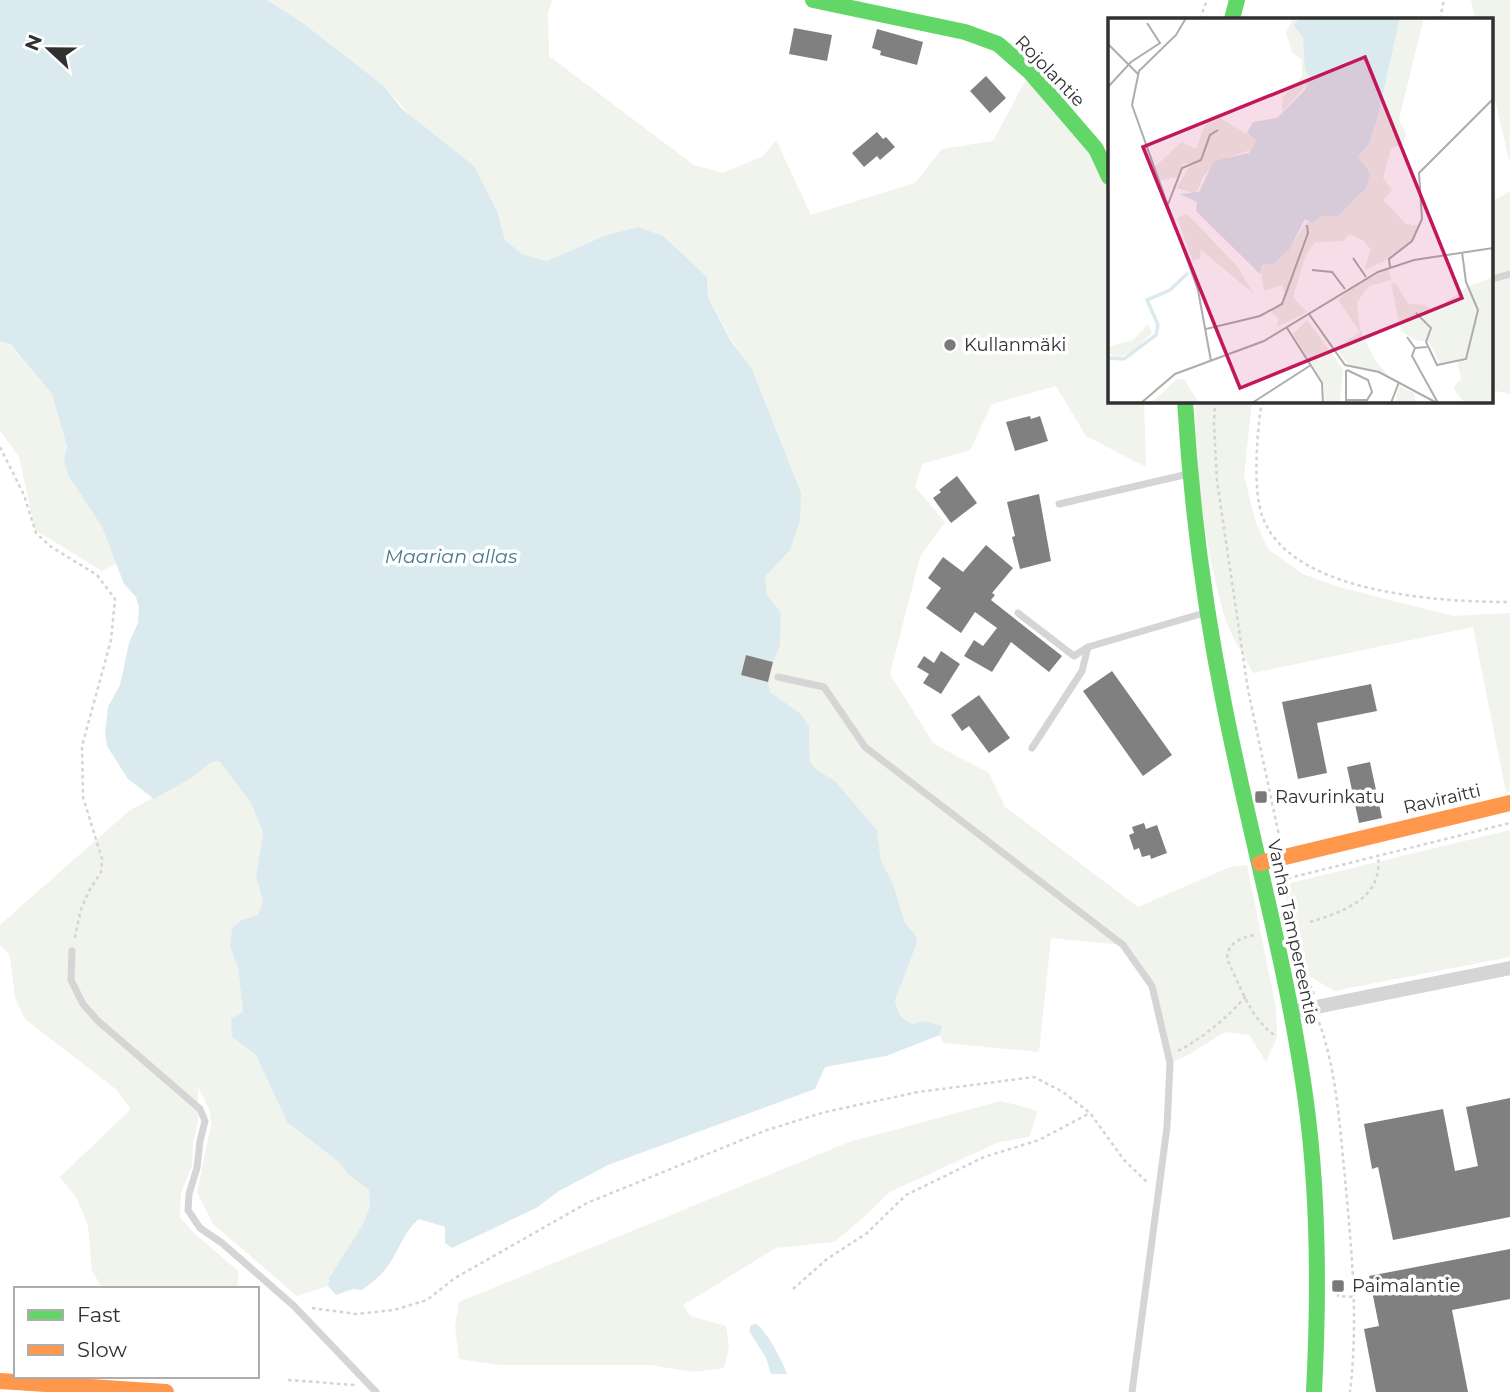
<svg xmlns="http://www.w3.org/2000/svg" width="1510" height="1392" font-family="Montserrat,sans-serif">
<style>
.green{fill:#f1f3ed}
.water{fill:#dbeaef}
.building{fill:#808080}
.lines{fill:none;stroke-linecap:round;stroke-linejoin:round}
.path{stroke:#d4d4d4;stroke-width:2.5;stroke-dasharray:3.5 3.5;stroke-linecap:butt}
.lane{stroke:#d5d5d5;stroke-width:7}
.street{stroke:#d5d5d5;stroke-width:14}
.fast{stroke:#63d668;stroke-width:16}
.slow{stroke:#ff974d;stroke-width:16}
.poi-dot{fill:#797979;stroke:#fff;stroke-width:2.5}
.labels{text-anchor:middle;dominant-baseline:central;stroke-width:7;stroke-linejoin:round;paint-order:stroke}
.street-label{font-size:18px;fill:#313131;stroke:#fff}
.poi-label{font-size:18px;fill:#313131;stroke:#fff;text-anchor:start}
.water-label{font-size:19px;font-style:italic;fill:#45798e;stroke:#fff}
.inset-river{fill:none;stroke:#dbeaef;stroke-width:3.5}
.inset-road{fill:none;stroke:#adadad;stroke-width:2}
.view{fill:#c2185b;fill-opacity:0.15;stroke:#c2185b;stroke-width:3.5}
.inset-edge{fill:none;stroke:#313131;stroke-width:3.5}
</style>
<rect width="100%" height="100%" fill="#fff"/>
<path class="green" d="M267 0H552L548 12 549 56 694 165 723 173 763 156 776 140 811 215 915 183 942 149 993 141 1030 72 1109 177V401H1144L1146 467 1086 436 1056 386 992 404 970 450 922 464 915 487 945 522 920 557 890 674 934 744 989 773 1005 807 1138 907 1230 867 1247 865 1276 1008 1277 1037 1266 1062 1249 1035 1225 1032 1186 1056 1170 1063 1152 986 1123 945 1051 938 1039 1052 943 1043 940 1035 941 1026 925 1021 912 1025C901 1019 897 1012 895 1000L917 943 916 937 905 923 893 884 881 861 877 830 835 781 816 769 810 762 809 726 801 714 770 692 768 682 773 662 780 646 781 613 767 594 765 577 790 550 751 367 732 341 708 297 707 277 604 236 547 261 522 254 505 240 496 211 385 87 303 23Z
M1471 0H1510V164L1491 83V19H1475Z
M1510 191V394L1491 390V202Z
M0 341 10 345 52 394 67 448 64 461 68 475 102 527 116 564 102 571 35 530 19 457 0 431Z
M1196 401H1252L1244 476 1256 523 1269 550 1303 574 1339 587 1453 616 1510 613V791L1506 792 1473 627 1253 673C1243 654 1230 635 1224 615 1207 555 1192 463 1196 401Z
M219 761 251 803 263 833 256 877 263 901 258 916 242 920 230 947 238 968 243 1012 232 1037 256 1055 287 1122 340 1162 349 1175 369 1190 370 1206 363 1224 329 1278 328 1286 297 1296 213 1224 197 1192 211 1125 210 1111 198 1087V1122L193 1143 192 1166 181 1192 180 1217 193 1232 239 1272 237 1289H103L92 1271 88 1225 77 1199 60 1177 131 1109 117 1090 25 1019 15 998 10 956 0 945V925L130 810 193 777 210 763Z
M1510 830V957L1334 991 1306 974 1286 897 1290 883Z
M1001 1101 1038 1111 1029 1137 999 1142 890 1192 863 1218 834 1242 776 1248 683 1305 690 1316 726 1326 729 1347 724 1368 694 1372 650 1365H500L459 1359 455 1326 459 1302 849 1142Z"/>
<path class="water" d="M0 0H267L303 23 348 58 385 87 401 108 474 166 497 211 505 240 522 254 547 261 604 236 638 227 663 236 707 277 708 297 731 341 751 367 801 493 800 521 790 550 765 577 767 594 781 613 780 646 773 662 746 655 741 675 768 682 770 692 801 714 809 726 810 762 816 769 835 781 877 830 881 861 893 884 905 923 916 936 917 943 895 1000C897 1012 901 1019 912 1024L925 1021 942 1026 940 1035 886 1056 825 1067 815 1089 608 1165 559 1191 536 1208 452 1248 445 1243V1227L419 1219C402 1233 398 1255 384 1271 378 1278 370 1284 362 1290L353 1289 336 1295 328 1286 329 1278 363 1224 370 1206 369 1190 349 1175 339 1162 287 1122 256 1055 232 1037 231 1019 243 1012 238 968 230 947 232 928 242 920 258 915 263 901 256 877 263 833 251 803 219 761 210 763 193 777 154 799 128 779 107 746 105 734 108 707 120 685 129 643 138 623 139 608 136 597 124 584 102 527 68 475 64 461 67 447 52 394 11 345 0 341Z
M756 1324C767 1331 782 1360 787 1374H771L766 1358 749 1331 751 1325Z"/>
<path class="building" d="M794 28 832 35 827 61 789 54Z
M877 29 923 42 917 65 880 55 881 51 872 48Z
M986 76 1006 98 990 113 970 91Z
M877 132 883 139 886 137 895 147 880 160 877 156 864 167 852 153Z
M1030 416 1031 419 1040 416 1048 441 1015 451 1006 422Z
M957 476 977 503 951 523 933 498 941 492 939 490Z
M1039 494 1051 561 1020 569 1012 537 1015 536 1007 502Z
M986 545 1013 568 992 593 995 595 991 600 1062 656 1049 672 1011 642 992 672 964 656 974 640 983 646 997 628 975 612 961 633 926 608 941 588 928 578 943 557 963 572Z
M941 651 960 664 941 694 923 683 929 674 917 667 924 656 934 663Z
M746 655 773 662 768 682 741 675Z
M1112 671 1172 755 1143 776 1083 691Z
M1371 684 1377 711 1317 723 1327 773 1298 779 1282 702Z
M979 695 1010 738 989 753 969 726 962 731 951 715Z
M1370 762 1382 818 1359 823 1347 767Z
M1144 823 1146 829 1157 825 1167 853 1151 859 1150 855 1142 857 1139 848 1134 850 1129 835 1134 833 1132 827Z
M1510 1098V1217L1393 1240 1378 1167 1372 1169 1364 1124 1443 1109 1455 1171 1478 1166 1466 1107Z
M1510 1249V1299L1452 1310 1468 1392H1376L1364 1329 1379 1326 1369 1276Z"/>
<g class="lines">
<path class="path" d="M1200 19 1207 0
M1440 19 1444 0
M1215 401 1214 424 1217 481 1248 690 1280 840
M1262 401C1257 430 1252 491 1263 518 1292 594 1441 602 1510 602
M0 447 24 495 36 533 50 546 97 575 115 599 111 640 82 746 83 797 102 859 101 872 89 891 81 909 74 941
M1281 880 1510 823
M1310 922C1342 912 1383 899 1378 857
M1254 935C1239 939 1228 942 1227 959 1240 985 1251 1021 1276 1036
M1304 981 1312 988 1314 995
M1319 1022C1336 1069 1339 1119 1344 1168 1351 1243 1359 1317 1350 1392
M1178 1051C1204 1037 1227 1018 1246 996
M1338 1286V1296L1355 1297
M793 1289 827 1259 867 1233 906 1195 984 1157 1039 1140 1090 1113
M312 1308 356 1314 394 1310 427 1300 455 1278 587 1203 764 1131 825 1112 918 1092 1034 1077 1063 1092 1090 1113 1124 1160 1149 1184
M288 1380 355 1385"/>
<path class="lane" d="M1492 279 1510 274
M1059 504 1188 474
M1018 613 1074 656 1088 647
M778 677 824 687 865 747 1123 945 1152 986 1170 1063 1167 1127 1132 1392
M1032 748 1082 671 1088 647 1204 613
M72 951 71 980 83 1004 98 1021 200 1109 205 1121 200 1141 197 1168 189 1194 188 1210 200 1228 222 1243 294 1306 376 1392"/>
<path class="street" d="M1291 1012 1510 968"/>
<path class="fast" d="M813 0 965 32 998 44 1030 72 1096 149 1109 177
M1232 19 1237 0
M1185 401C1191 503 1204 604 1224 704 1250 837 1288 968 1306 1102 1319 1198 1319 1295 1314 1392"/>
<path class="slow" d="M1260 863 1510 803
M0 1381 166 1392"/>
</g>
<g class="poi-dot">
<circle cx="950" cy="345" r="7"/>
<rect x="1254" y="790" width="14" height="14" rx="3.5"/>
<rect x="1331" y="1279" width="14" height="14" rx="3.5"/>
</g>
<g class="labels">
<g class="street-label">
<text transform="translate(1050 71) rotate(46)">Rojolantie</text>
<text transform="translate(1442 799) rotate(-13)">Raviraitti</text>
<text transform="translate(1293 932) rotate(78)">Vanha Tampereentie</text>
</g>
<g class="poi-label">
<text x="964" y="345">Kullanmäki</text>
<text x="1275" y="797">Ravurinkatu</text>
<text x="1352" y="1286">Paimalantie</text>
</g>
<g class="water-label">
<text x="451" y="556">Maarian allas</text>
</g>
</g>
<g transform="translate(1108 18)">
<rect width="385" height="385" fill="#fff"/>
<path d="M185 0H193L190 13 195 19 202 63 174 94 175 79 194 58V42L184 34 178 14ZM292 0H316L291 101 298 116 294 127 283 130 275 160 284 172 275 182 298 206 312 208 304 223 281 241 256 252 263 232 256 223 242 216 235 223 207 224 198 236 185 279 199 294 169 309 171 301 163 294 178 279 174 267 156 273 152 249 181 232 197 206 247 182 255 171 258 151 250 139 270 98ZM107 97 149 122 145 131 111 143 96 157 88 176 69 170 83 145 74 146 69 159 51 163 47 149 73 124 88 131 96 109ZM79 196 129 248 146 276 93 232 92 240 85 243 69 200ZM280 252 284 262 261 268 249 284 252 311 267 342 280 357 240 346 228 330 252 314 230 282 249 266ZM385 259V385H357L345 370 353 361 349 343 332 346 321 324 307 322 293 313 283 266 288 265 300 286 317 287 325 293 359 269ZM199 302 235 351 232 385H217L216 368 185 316ZM40 306 44 315 25 333 12 339 0 336V329L25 322ZM69 361H76L91 385H43ZM291 368 306 375 308 385H287Z" fill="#f1f3ed"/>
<path d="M193 0H292L270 98 261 125 250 139 262 155 258 170 230 198H214L204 205 197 201 181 232 166 245 154 247 152 256 88 193 89 184 72 176 91 174 106 143 141 135 149 123 139 115 145 104 169 100 197 72 202 59 197 52 195 19 185 7Z" fill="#dbeaef"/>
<path class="inset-river" d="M0 340 16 341 48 317 50 307 39 282 62 272 80 255"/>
<path class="inset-road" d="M78 0 68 17 31 53 24 87 90 272 103 343M0 26 30 56M0 69 23 44 52 25 39 5M59 189 74 150 93 142 102 117 110 112M245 240 258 259M282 249 281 241 304 223 314 201 311 155 385 81M204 252 224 254 237 271M308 295 323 310 318 324 329 347 358 341 370 292 358 264 354 234M201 296 237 347 271 354 329 385M179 310 214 365 215 385M98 311 152 298 174 286 200 215 199 207M299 319 307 330 319 329M307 330 304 338 330 385M238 382H259L264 374 260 362 239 352M33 385 67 356 156 323 270 254 306 242 385 230M144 385 203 347M238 385V352M283 385 291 364"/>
<path class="view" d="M257 39 354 280 132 370 35 129Z"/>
<rect width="385" height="385" class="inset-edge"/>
</g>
<rect x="14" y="1287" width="245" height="91" fill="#ffffff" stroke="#adadad" stroke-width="2"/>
<rect x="28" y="1310" width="35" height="10" fill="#63d668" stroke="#adadad" stroke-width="2"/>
<text x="77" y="1322" font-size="21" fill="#313131">Fast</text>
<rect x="28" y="1345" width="35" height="10" fill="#ff974d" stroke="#adadad" stroke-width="2"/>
<text x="77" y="1357" font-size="21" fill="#313131">Slow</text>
<g transform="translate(49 49) rotate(292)" stroke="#ffffff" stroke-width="5" paint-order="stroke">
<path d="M0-5L12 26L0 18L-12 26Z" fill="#313131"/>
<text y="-10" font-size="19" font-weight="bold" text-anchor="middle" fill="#313131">N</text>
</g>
</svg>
